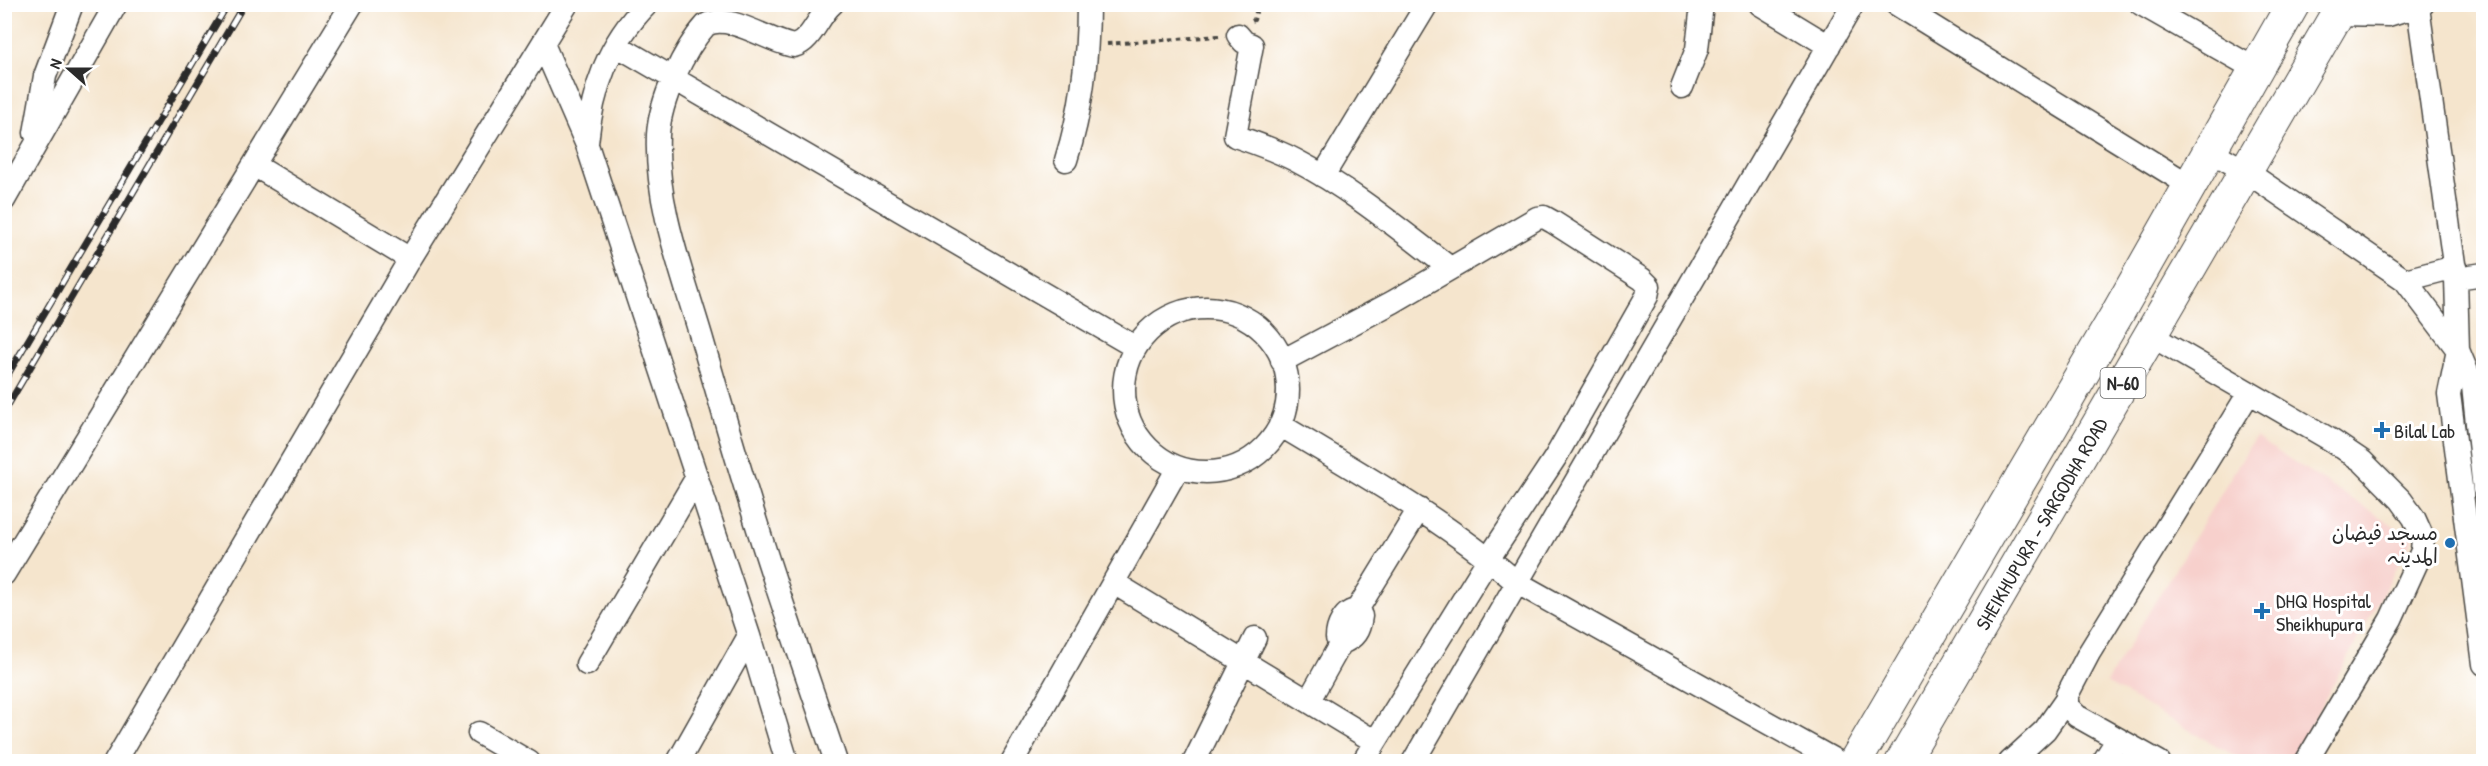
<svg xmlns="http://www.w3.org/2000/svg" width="2488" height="766" font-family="'Patrick Hand','Playpen Sans Arabic',sans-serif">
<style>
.built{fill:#f7d0cc}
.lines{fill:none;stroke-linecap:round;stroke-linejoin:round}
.minor-casing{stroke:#494743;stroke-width:25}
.highway-casing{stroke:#494743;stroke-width:35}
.path{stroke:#494743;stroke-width:4;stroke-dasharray:4.5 4.5;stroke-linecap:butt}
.minor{stroke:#fff;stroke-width:22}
.highway{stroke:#fff;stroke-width:33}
.rail-casing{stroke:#2b2b2b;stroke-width:7}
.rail{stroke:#fff;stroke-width:4.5;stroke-dasharray:14;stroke-linecap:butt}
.poi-dot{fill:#1f6fb2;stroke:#fff;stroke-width:2}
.labels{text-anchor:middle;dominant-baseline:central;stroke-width:6;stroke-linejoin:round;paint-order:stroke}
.shield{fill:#fff;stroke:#6b6b6b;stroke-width:1.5}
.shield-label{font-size:18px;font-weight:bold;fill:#2b2b2b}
.poi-label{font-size:20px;fill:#2b2b2b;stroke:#fff;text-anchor:start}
.street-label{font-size:20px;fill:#2b2b2b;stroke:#fff}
</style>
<rect width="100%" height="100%" fill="#fff"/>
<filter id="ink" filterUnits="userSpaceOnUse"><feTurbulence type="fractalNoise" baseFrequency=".0167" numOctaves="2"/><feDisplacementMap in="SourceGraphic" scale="12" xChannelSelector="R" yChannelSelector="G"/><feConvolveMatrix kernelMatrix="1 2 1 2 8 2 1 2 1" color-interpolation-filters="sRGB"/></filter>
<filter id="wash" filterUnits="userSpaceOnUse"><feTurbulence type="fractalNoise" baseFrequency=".008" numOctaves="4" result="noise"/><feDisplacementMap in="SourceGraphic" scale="24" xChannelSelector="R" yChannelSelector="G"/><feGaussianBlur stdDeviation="1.35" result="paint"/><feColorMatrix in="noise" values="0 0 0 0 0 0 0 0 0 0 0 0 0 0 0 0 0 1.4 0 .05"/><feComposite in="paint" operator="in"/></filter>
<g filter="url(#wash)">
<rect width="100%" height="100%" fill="#f5e5cd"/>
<path class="built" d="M2255 437 2413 538 2291 761H2244L2106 683Z"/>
</g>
<g filter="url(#ink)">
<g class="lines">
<g class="minor-casing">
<path id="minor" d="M832 4C818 16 812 41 794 46 769 42 729 12 706 25 683 50 660 101 658 135 655 205 684 277 703 343 718 395 733 447 749 499 775 587 807 674 836 762
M1760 4 1829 46
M1896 4 2189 185
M2141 4 2257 70
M2418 7 2456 278 2458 350 2449 394 2484 664
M2338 14 2388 15 2423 4
M1238 35 1244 42 1252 45 1235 136C1255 143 1276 150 1295 160 1351 189 1400 230 1450 268
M543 44 587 145 749 636 787 762
M616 45 1135 347
M1682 87 1697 49 1702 4
M35 133 45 76 72 4
M587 143C592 89 608 44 647 4
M2209 150 2247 172 2405 280 2458 350 2473 386 2484 489
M1066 160C1082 110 1088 57 1088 4
M254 165 410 259
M1323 176 1427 4
M4 200 116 4
M2456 278 2484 274
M2405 280 2455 267
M1124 390a82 82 0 1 1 164 0a82 82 0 1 1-164 0Z
M2150 335 2331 440 2362 461 2401 500 2414 518 2423 538 2422 551 2391 619 2306 762
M1282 361 1393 302 1537 218 1544 217 1553 222 1642 279 1649 286 1647 296 1555 458 1489 558 1363 762
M1280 425C1361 474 1445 520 1516 582L1838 762
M4 574 352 4
M1114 583 1374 741
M1341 643 1337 638C1337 627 1344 611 1357 610L1419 509
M587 664 697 477
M1309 700 1341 643C1355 638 1359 631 1361 616L1357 610
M479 733 529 762
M115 762 410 259 567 4
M678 762 749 636
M1012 762 1178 468
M1194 762 1255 638
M1413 762 1853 4
M2010 762 2045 730 2066 700
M2103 762 2118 739
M2159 762 2077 716 2067 706V695L2089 653 2249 393"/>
</g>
<g class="highway-casing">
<g id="highway">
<path d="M1855 762 2116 316 2293 4"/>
<path id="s1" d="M1902 762 2343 4"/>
</g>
</g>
<path class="path" d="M1252 21 1254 20 1258 4
M1107 44 1219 36"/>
<use href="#minor" class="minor"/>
<use href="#highway" class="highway"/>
<g class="rail-casing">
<path id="rail" d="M4 381 228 4
M4 412 244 4"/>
</g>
<use href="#rail" class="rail"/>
</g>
</g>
<g class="poi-dot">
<path d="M2379 421h6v6h6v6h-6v6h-6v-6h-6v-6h6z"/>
<circle cx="2450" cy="543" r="6"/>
<path d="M2259 602h6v6h6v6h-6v6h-6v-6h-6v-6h6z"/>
</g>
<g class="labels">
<rect class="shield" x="2100.5" y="368" width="45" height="30" rx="4.5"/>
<g class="shield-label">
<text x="2123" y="383">N-60</text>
</g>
<g class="poi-label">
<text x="2394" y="430">Bilal Lab</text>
<text x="2438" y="532" text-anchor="end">مسجد فیضان<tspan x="2438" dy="23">المدینہ</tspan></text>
<text x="2276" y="600">DHQ Hospital<tspan x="2276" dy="23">Sheikhupura</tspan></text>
</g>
<g class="street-label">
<text stroke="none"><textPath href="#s1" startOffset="276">SHEIKHUPURA - SARGODHA ROAD</textPath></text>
</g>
</g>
<rect width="2488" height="766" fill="none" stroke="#fff" stroke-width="24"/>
<g transform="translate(69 69) rotate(291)" stroke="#ffffff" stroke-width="4.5" paint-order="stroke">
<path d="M0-4.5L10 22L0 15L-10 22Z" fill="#2b2b2b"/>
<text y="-9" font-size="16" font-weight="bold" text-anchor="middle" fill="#2b2b2b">N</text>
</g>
</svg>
